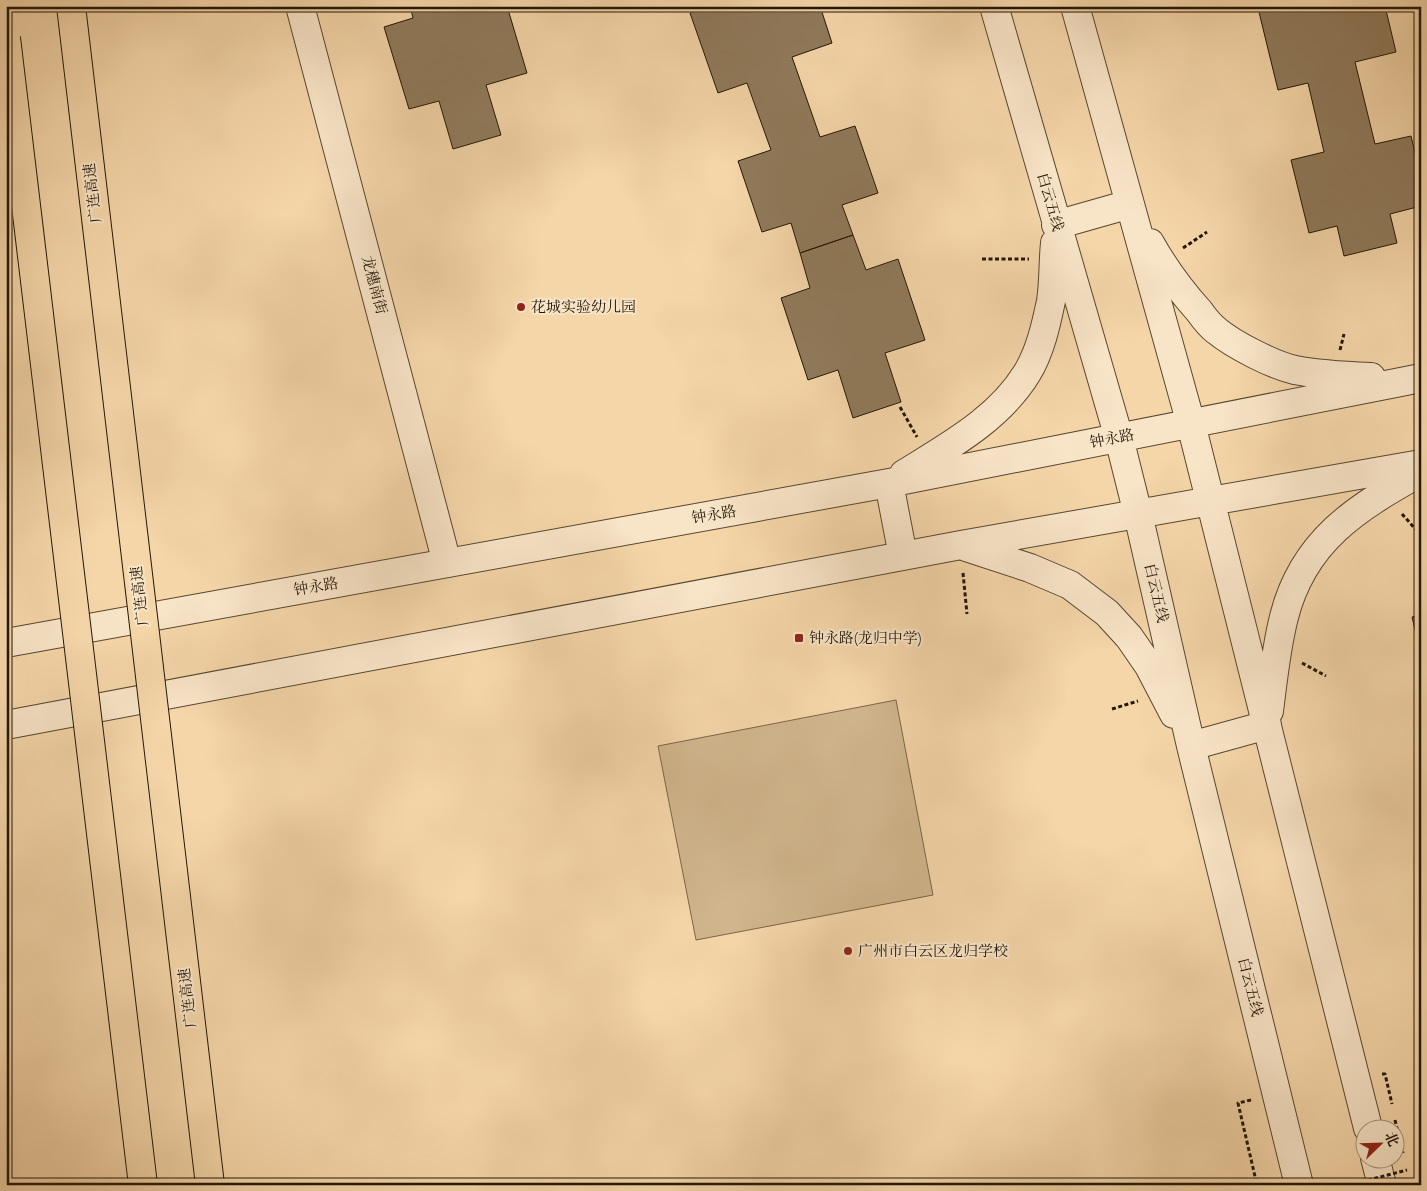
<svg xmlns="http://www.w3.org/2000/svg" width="1427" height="1191" font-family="'IM FELL English','Noto Serif SC',serif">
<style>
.green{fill:#d1b68d;stroke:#7a664a}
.building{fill:#907a5b;stroke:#221707}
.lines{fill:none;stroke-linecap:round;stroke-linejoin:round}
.minor-casing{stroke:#574730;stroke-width:30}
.tertiary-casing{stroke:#574730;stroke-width:30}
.path{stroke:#221707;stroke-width:3;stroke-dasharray:4 2.5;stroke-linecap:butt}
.minor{stroke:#f8e4c7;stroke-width:28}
.tertiary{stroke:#f8e4c7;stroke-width:28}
.motorway-bridge-casing{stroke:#221707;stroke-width:30;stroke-linecap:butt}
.path-bridge{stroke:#221707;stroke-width:3;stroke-dasharray:4 2.5;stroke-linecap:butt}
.motorway-bridge{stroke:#f5d6a9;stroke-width:28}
.poi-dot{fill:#8f2418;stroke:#f8e4c7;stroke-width:2}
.labels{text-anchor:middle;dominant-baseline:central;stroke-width:4;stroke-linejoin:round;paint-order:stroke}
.street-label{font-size:15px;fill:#221707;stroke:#f8e4c7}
.poi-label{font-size:15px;fill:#221707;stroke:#f8e4c7;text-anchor:start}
</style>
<rect width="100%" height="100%" fill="#f5d6a9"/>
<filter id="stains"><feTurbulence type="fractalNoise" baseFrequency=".004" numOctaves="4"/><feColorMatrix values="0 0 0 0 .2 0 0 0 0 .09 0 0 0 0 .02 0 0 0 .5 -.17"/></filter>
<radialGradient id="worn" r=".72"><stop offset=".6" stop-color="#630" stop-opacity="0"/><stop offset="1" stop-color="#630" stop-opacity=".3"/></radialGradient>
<path class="green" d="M896 700 933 895 696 940 658 746Z"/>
<path class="building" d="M410 6H507L527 73 486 85 501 135 453 149 439 101 409 109 384 27 413 18Z
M710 6H820L832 43 792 57 820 137 855 126 878 193 842 205 853 235 800 253 791 223 762 232 738 161 771 150 747 83 718 93 690 13Z
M1265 6H1385L1396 52 1355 62 1375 144 1411 136 1421 178V206L1390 214 1397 243 1344 256 1337 226 1309 233 1291 160 1324 152 1308 83 1278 90 1258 8Z
M853 235 866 270 898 259 925 340 885 353 901 402 853 418 838 370 808 380 781 298 810 288 800 253Z
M1421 615V655L1412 617Z"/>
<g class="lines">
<g class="minor-casing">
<path id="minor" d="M300 6 447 563"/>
</g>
<g class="tertiary-casing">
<path id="tertiary" d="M994 6 1119 438 1138 514 1191 746 1299 1185
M1075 6 1191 424 1368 1128
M1056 225 1130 204
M1150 243C1164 268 1180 290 1199 311 1204 318 1210 326 1217 331 1234 345 1273 365 1295 370 1320 375 1345 376 1371 377
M904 474C949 446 999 419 1027 373 1040 352 1046 325 1051 301 1054 282 1053 262 1055 243
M889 483 903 556
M966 547 1030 568 1070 585 1107 613 1129 637 1149 666 1174 714
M6 643 889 483 1421 378
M1269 711C1273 680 1276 648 1284 617 1303 541 1356 508 1421 472
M6 725 961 545 1421 464
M1191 746 1267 725
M1375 1158 1382 1185"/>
</g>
<path class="path" d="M1183 248 1207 232
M982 259H1029
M1340 350 1344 334
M900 407 917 437
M1402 514 1418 532
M963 573 967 614
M1302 663 1326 676
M1112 709 1138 701
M1382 1074H1385L1392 1104
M1251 1100 1238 1103 1257 1185
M1395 1120 1403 1153"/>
<use href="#minor" class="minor"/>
<use href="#tertiary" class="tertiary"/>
<g class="motorway-bridge-casing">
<path id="motorway-bridge" d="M71 6 210 1185
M6 38 143 1185"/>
</g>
<path class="path-bridge" d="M1349 1185 1407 1170"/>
<use href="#motorway-bridge" class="motorway-bridge"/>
</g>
<g class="poi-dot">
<circle cx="521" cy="307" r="5"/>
<rect x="794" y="633" width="10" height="10" rx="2.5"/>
<circle cx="848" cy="951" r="5"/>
</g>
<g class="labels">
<g class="street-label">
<text transform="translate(93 193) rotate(-97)">广连高速</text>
<text transform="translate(1050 202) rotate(74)">白云五线</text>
<text transform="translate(374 285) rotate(75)">龙穗南街</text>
<text transform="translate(1112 439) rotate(-11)">钟永路</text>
<text transform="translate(714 515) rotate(-10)">钟永路</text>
<text transform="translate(316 587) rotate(-10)">钟永路</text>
<text transform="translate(1156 593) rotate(77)">白云五线</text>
<text transform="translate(140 596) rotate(-97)">广连高速</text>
<text transform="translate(1250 987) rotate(76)">白云五线</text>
<text transform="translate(188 998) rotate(-97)">广连高速</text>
</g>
<g class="poi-label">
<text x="531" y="307">花城实验幼儿园</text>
<text x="809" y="638">钟永路(龙归中学)</text>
<text x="858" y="951">广州市白云区龙归学校</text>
</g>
</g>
<rect width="1427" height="1191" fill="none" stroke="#f5d6a9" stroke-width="25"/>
<rect x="8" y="8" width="1412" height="1176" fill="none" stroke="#221707" stroke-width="2.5"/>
<rect x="12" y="12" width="1402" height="1166" fill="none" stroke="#221707"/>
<g transform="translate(1380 1144) rotate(67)"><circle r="24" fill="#f8e4c7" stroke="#a2927a"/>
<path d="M0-4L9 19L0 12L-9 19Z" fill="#8f2418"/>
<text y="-8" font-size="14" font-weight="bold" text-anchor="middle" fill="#221707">北</text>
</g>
<rect width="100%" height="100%" filter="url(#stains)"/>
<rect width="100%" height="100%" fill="url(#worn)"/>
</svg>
